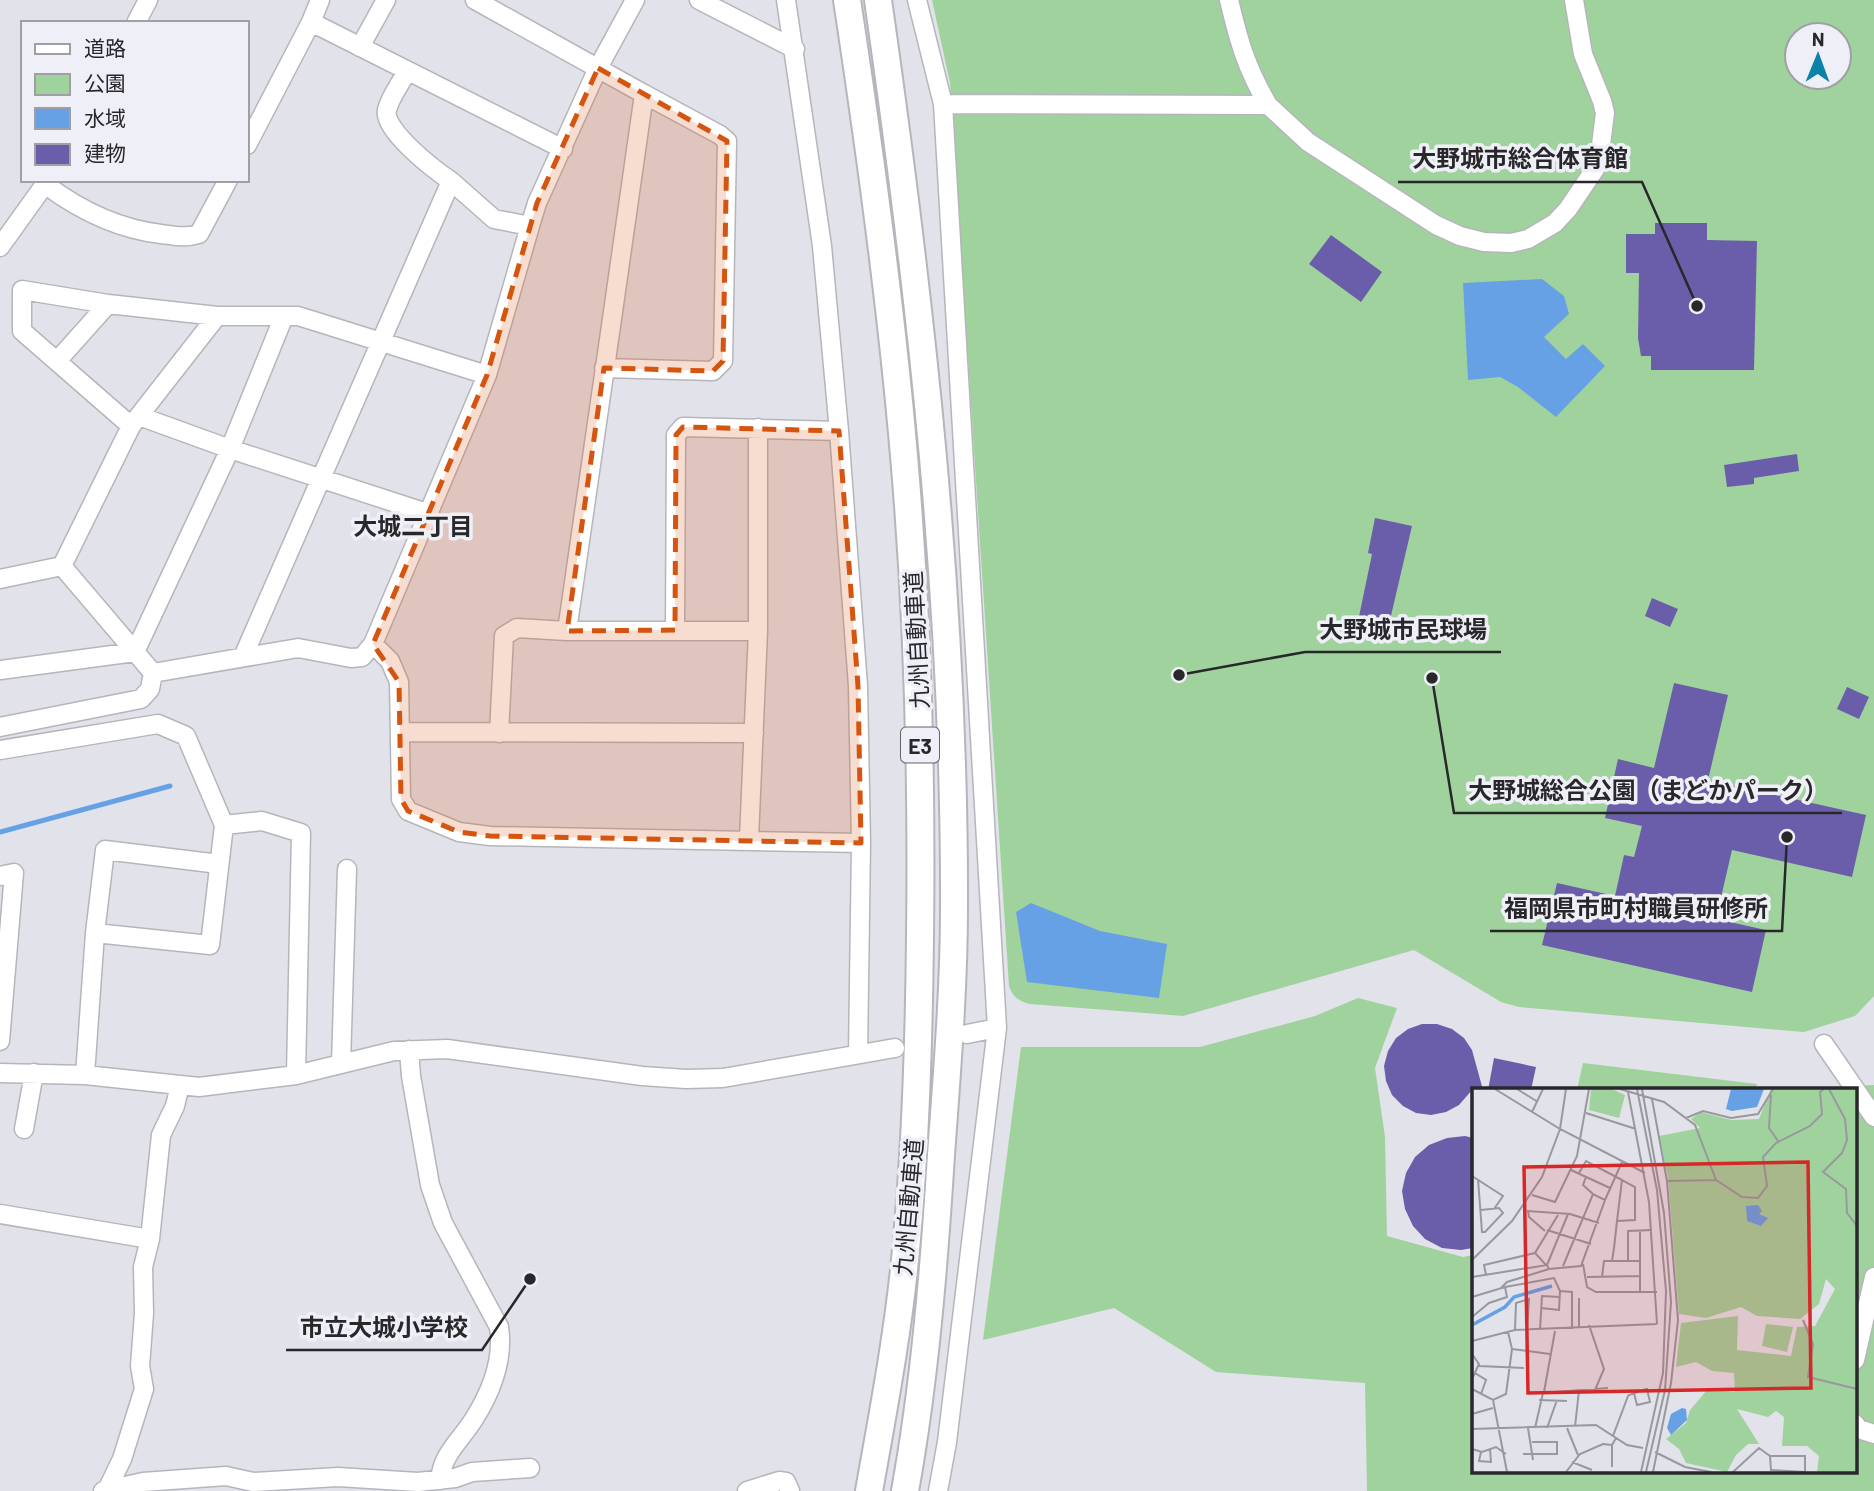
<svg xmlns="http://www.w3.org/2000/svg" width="1874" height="1491" font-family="Barlow,'Noto Sans JP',sans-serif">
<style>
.green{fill:#a0d29d;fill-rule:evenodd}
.water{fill:#67a1e5}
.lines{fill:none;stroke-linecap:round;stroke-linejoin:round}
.stream{stroke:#67a1e5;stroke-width:5}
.building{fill:#6a5eaa}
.minor-casing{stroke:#b5b5bc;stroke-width:21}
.highway-casing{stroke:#b5b5bc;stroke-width:30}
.minor{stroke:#fff;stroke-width:18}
.highway{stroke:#fff;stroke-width:26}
.marked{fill:#d5540f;fill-opacity:0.2;stroke:#d5540f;stroke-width:5;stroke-dasharray:14 9;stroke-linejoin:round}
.labels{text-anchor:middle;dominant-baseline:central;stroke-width:7;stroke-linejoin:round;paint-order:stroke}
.shield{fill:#efeff7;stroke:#646468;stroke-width:2}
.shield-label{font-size:21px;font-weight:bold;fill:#28282b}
.street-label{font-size:23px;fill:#28282b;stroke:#efeff7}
.neighbourhood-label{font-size:24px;font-weight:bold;fill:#28282b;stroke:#efeff7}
.inset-river{fill:none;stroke:#67a1e5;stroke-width:3.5}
.inset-road{fill:none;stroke:#98989e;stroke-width:2}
.view{fill:#d62828;fill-opacity:0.15;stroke:#d62828;stroke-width:3.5}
.inset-edge{fill:none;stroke:#28282b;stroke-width:3.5}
.leader{fill:none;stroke:#28282b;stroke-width:2.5}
.callout-dot{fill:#28282b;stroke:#efeff7;stroke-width:2.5}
.callout-label{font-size:24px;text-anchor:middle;font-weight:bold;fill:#28282b;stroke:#efeff7;stroke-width:7;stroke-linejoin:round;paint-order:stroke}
</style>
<rect width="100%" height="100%" fill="#e2e2ea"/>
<path class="green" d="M932 0H1874V996L1855 1016 1804 1032 1519 1007 1501 1002 1414 950 1183 1016 1030 1004C1018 1001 1013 997 1009 986L950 83ZM1797 35H1839V77H1797Z
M1358 998 1397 1008 1375 1068 1385 1137 1387 1236 1463 1257 1473 1255V1472H1855V1090H1783L1874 1085V1491H1367L1365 1383 1216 1372 1114 1308 983 1340 1021 1047H1200L1315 1016Z
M1583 1063 1757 1084 1755 1090H1577Z"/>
<path class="water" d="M1542 279 1564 296 1569 314 1544 337 1566 359 1583 344 1605 366 1556 417 1518 387 1500 377 1468 380 1463 283Z
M1031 903 1100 931 1167 944 1159 998 1027 982 1016 912Z"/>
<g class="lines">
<path class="stream" d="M0 832 170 786"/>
</g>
<path class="building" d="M1655 223H1707V240L1757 241 1754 370H1651V356H1641L1638 338 1639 273H1626V234H1655Z
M1331 235 1382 272 1361 302 1309 264Z
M1797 454 1799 471 1754 478V484L1727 487 1724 465Z
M1375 518 1412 526 1386 637 1356 631 1372 554 1368 553Z
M1652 598 1678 609 1670 627 1645 616Z
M1674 683 1728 695 1708 780 1866 815 1852 877 1732 850 1716 919 1766 930 1752 992 1542 945 1557 883 1615 896 1624 855 1634 857 1642 826 1605 818 1618 759 1654 768Z
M1847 687 1869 697 1859 719 1837 709Z
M1422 1024H1437L1452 1029 1464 1038 1472 1050 1483 1090H1472L1459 1105 1446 1112 1431 1115 1416 1113 1403 1106 1392 1095 1386 1081 1384 1066 1388 1051 1396 1038 1408 1029Z
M1494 1058 1536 1067 1531 1090H1488Z
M1465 1136 1473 1138V1248L1461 1250 1442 1248 1425 1239 1413 1226 1405 1209 1402 1191 1406 1173 1415 1157 1429 1145 1447 1138Z"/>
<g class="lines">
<g class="minor-casing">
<path id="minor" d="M475 0 644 94
M699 0 795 49
M786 0 822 246 839 431 858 686 861 843 858 1054
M917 0 943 104 997 1028 947 1442 938 1491
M1229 0C1239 42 1246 67 1268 105
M311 22 563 149
M136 23 148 0
M360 47 386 0
M407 71C401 83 390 97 387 110 382 130 436 171 451 181
M943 104 1268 105 1308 142 1436 225 1460 236 1484 242 1511 243 1528 239 1555 223 1568 209 1595 169 1600 153 1605 113 1602 101 1583 54 1574 0
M247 145 311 22 320 0
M46 185C81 211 118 229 161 234 175 236 186 238 199 234L228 180
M530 226 537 203 598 68 635 0
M0 247 48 180
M217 316 131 426 62 566 153 673 298 648 351 658 362 657 373 644 487 375 530 226 494 219 451 181 243 657
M57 361 108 304
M139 416 230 449 430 514
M131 426 22 331V290L108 304 217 316H298L487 375
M0 579 62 566
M675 630 676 435 683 427 839 431
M567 631C594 452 618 273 644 94L720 135 727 141 723 361 713 371 604 368
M373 644 390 661 399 682 401 799 408 811 459 832 490 836 861 843
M135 652 230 449 284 316
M0 670 135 652
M0 727 141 699 150 689 153 673
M400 732 754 733
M499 733 504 636 517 628 567 631H758
M0 750 158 724 186 736 224 825 210 945 95 933
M224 825 262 821 301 833 296 1075
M749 839 758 631V428
M0 876 14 873 0 1041
M967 1034 997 1028
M1824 1044 1874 1117
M409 1050 411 1076 430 1185 443 1223 499 1327C504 1360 491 1392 474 1419 461 1440 442 1454 440 1480
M341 1064 347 869
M0 1073 85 1075 199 1087 296 1075 394 1051 447 1049 642 1076 686 1079 723 1078 895 1048
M85 1075 95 933 105 850 219 864
M24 1129 34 1073
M0 1214 150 1239
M1855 1360 1874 1277
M1855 1424 1859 1429 1874 1434
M107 1490 122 1459 144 1389 140 1366 144 1313 143 1267 150 1239 161 1135 175 1106 180 1085
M103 1491 143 1482 226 1476 253 1482 338 1477 418 1482 455 1478 472 1472 530 1468
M747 1491 779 1481 786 1482 790 1491"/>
</g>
<g class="highway-casing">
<path id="highway" d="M847 0C870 151 891 303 904 456 918 616 922 776 920 937 919 1037 916 1138 907 1238 900 1323 884 1407 869 1491
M878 0C921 300 955 603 954 907 954 989 947 1072 941 1155 934 1267 925 1380 905 1491"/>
</g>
<use href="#minor" class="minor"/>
<use href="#highway" class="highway"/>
</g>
<path class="marked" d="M598 68 727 141 723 361 713 371 604 368 567 631 675 630 676 435 683 427 839 431 858 686 861 843 490 836 459 832 408 811 401 799 399 682 373 644 487 375 537 203Z"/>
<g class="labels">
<rect class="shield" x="901" y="727.5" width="38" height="35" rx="5"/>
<g class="shield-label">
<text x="920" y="745">E3</text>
</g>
<g class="street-label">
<text transform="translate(916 640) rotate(-93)">九州自動車道</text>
<text transform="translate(908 1207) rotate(-85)">九州自動車道</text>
</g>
<g class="neighbourhood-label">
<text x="413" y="525">大城二丁目</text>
</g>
</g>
<g transform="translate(1472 1088)">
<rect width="385" height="385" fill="#e2e2ea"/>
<path d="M119 1H140L153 7 147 30 117 22ZM299 1H385V384H345L347 368 335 358H310L312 329 304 323 296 329 265 321 287 356H276L264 367 255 384 214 375 207 361 194 351 214 335 218 322 236 301 263 304 262 285 240 283 224 274 204 279 209 235 266 228 265 262 319 268 325 239 343 238 363 201 354 191 347 216 328 231 285 228 269 219 234 230 207 226 196 89 187 48 228 40 219 31 229 24 259 32 287 31ZM294 236 321 239 315 264 290 258Z" fill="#a0d29d"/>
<path d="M259 1H292L285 19 260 23 254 21ZM286 117 290 123 287 126 296 130 289 138 275 133 274 118ZM210 320 214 321 215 332 199 347 195 340 199 326Z" fill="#67a1e5"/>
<path class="inset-river" d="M0 237 33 219 42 209 80 198"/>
<path class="inset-road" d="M23 1 88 41 173 85M45 1 66 14M148 1 192 14 223 37 244 92M165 1 185 102 194 203 191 285 169 384M170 1 192 125 199 214 193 302 174 384M357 1 373 31 375 52 370 65 351 84 374 101 375 125 385 138M156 4 177 114 185 236M299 7 297 40 306 53M180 11 195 93 206 232 199 295 181 384M60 24 71 1M114 25 164 41M214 30 231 23 259 30 286 26 301 1M99 82 138 100M107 85 114 73 150 92M0 88 31 108 22 121M114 89 111 97 121 106M6 91 10 144H13L31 125 27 120 9 122M195 93 244 92 270 109 286 110 295 98 291 69 304 55 338 38 350 26 348 4 352 1M60 107 83 114 105 68 117 1M133 112 150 74M75 142 119 156M73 143 57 129 56 123 98 126 127 135M0 172 40 133 70 89 88 41 94 1M140 173 142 160 145 133 150 92 163 99V132L145 133M156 173V143L180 142M111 176 115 199 124 204H185M74 177 63 165 86 127M75 177 96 126M14 187 12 177 63 165M0 189 75 177 77 181 109 178 133 112 121 106 91 178M115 189 168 188M130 189 132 173H169M33 199 82 190 88 203 87 222 69 220M29 200 35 194 77 181M88 203 100 204V241M168 204V142M0 209 33 199 35 209 17 215 0 229M331 232 341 256 336 289 385 301M117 237 132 281 123 302M107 239V210M43 242 44 215 57 211 55 241M68 242 70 208 88 209M0 253 43 242 185 236M40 261 78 266M0 266 7 276 0 291M7 278 52 280M3 285 14 292 9 306M0 301 21 312 34 306 40 261 36 244M72 304 83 243M21 312 35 384M67 312 95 313M0 326 21 320M103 339 107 302M56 340 61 372M63 340 71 305 136 300M75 340 85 312M95 340 106 367M0 341 124 337 155 357 171 360M141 348 156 308 157 307 174 301H175L178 314 165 317 162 305M0 361 10 364 24 359 34 366M9 364 7 373 19 374 18 361M183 364 213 379 239 384M51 366H85V354H60M100 374 120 382M140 379V357L144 350M94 384 108 366 131 356 140 357M261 384 287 360 298 368H333V384L299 382 298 368"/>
<path class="view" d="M336 74 339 300 56 305 52 79Z"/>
<rect width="385" height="385" class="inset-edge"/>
</g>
<path class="leader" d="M1697 306L1642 182H1398M1179 675L1305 652H1501M1432 678L1454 813H1842M1787 837L1782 931H1490M530 1279L482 1350H286"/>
<g class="callout-dot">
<circle cx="1697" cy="306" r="7"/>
<circle cx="1179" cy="675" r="7"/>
<circle cx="1432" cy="678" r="7"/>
<circle cx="1787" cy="837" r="7"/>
<circle cx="530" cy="1279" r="7"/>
</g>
<g class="callout-label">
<text x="1520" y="167">大野城市総合体育館</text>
<text x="1403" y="638">大野城市民球場</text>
<text x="1648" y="799">大野城総合公園（まどかパーク）</text>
<text x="1636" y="917">福岡県市町村職員研修所</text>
<text x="384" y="1336">市立大城小学校</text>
</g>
<rect x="21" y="21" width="228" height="161" fill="#efeff7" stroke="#9f9fa5" stroke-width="2"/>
<rect x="35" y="44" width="35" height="10" fill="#ffffff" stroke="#9f9fa5" stroke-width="2"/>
<text x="84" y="56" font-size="21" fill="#28282b">道路</text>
<rect x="35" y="74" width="35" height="21" fill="#a0d29d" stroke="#9f9fa5" stroke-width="2"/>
<text x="84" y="91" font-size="21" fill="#28282b">公園</text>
<rect x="35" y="108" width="35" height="21" fill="#67a1e5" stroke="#9f9fa5" stroke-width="2"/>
<text x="84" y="126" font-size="21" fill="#28282b">水域</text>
<rect x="35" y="144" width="35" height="21" fill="#6a5eaa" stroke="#9f9fa5" stroke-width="2"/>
<text x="84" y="161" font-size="21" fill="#28282b">建物</text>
<g transform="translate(1818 56) rotate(1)"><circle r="33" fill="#efeff7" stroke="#9f9fa5" stroke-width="2"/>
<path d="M0-5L12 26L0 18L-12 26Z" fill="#0b82a8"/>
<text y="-10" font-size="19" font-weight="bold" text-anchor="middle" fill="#28282b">N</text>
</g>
</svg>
